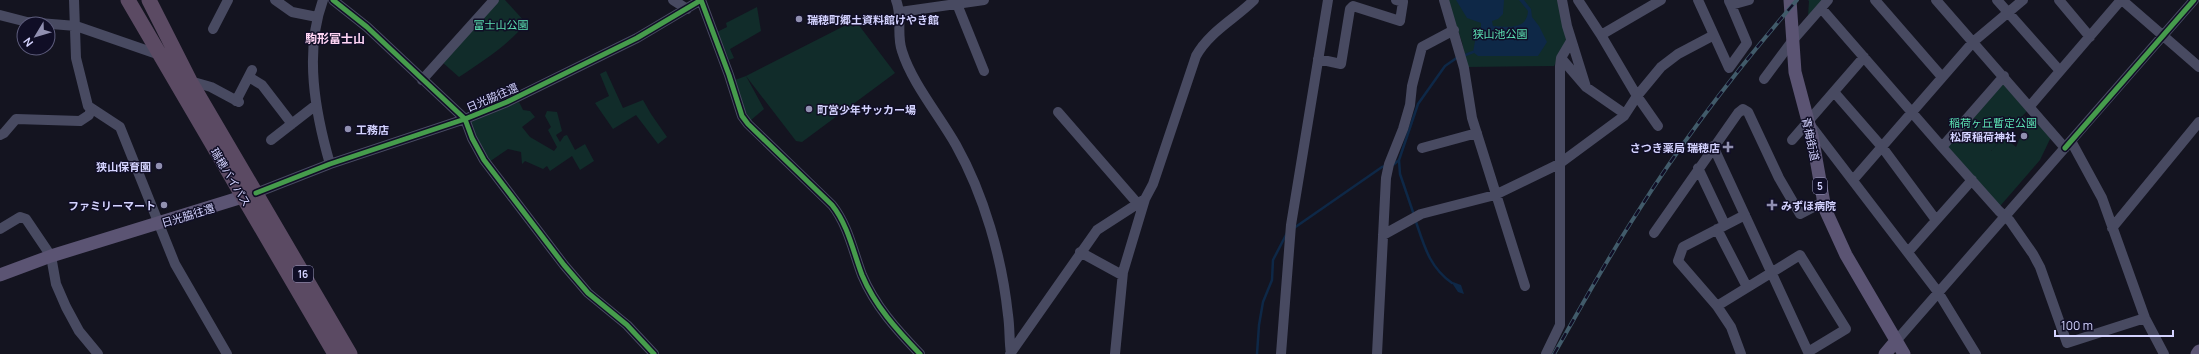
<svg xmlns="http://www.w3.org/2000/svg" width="2199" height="354" font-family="Manrope,'Noto Sans JP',sans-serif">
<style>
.green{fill:#112c2a}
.water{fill:#0e2847}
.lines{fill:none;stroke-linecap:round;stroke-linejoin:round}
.stream{stroke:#0e2847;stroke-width:2.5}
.minor{stroke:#484a61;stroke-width:10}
.major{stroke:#5b5473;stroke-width:13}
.highway{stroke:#5b4a63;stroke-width:15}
.rail-casing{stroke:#415b6a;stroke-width:4}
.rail{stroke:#100e26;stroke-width:2.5;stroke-dasharray:8;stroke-linecap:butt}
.cycleway-casing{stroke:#100e26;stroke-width:8}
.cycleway{stroke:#469c4c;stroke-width:5}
.poi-dot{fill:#9190b1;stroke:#100e26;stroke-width:1.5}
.labels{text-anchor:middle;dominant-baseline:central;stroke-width:3;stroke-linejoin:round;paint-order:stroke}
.shield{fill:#100e26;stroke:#9998be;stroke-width:1}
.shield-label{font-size:10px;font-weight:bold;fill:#d4d3ff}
.poi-label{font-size:11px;font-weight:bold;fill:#d4d3ff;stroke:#100e26;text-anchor:start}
.park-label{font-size:11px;fill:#5ce2b3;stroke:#100e26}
.street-label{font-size:11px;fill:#d4d3ff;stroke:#100e26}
.neighbourhood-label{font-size:12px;font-weight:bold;fill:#ffd5f4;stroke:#100e26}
</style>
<rect width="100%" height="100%" fill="#141420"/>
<path class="green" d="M498 0H505L526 23C507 46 483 61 459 77L442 62Z
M1447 0H1559L1567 43 1554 66 1467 67 1462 42Z
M1808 0H1823L1808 16 1809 1Z
M757 7 761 31 730 49 734 58 729 60 717 32 727 27 726 23Z
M850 23 853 27 858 24 895 73 802 142 796 141 746 76Z
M606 71 623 108 643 100 651 114 667 137 658 144 636 115 613 129 595 103 609 96 600 74Z
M746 76 764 109 751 120 744 110 735 80Z
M2001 85H2004L2027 111 1991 151 2004 137 2016 147 2023 131 2016 124 2024 116 2035 127 2040 126 2051 137 2040 160 2001 205H1998L1949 148V144Z
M519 102 523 110 530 111 535 117 522 127 530 137 554 151 557 147 548 130 551 127 545 116 547 111 557 112 562 131 556 135 560 142 564 136 567 135 575 150 585 144 594 161 580 170 572 156 550 171 547 166 543 169 525 161 522 164 521 152 508 149 489 162 479 147 471 122Z"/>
<path class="water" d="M1456 0H1504L1503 14 1498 19 1492 21 1493 26C1508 27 1527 30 1528 11L1519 0H1524L1531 9 1532 17 1539 26 1547 42 1538 56H1478L1473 52 1477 31 1481 27V23L1467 18Z
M1453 282 1461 285 1464 294 1458 292 1452 283Z"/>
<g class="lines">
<path class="stream" d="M1463 56 1473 52
M1399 160 1400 174 1414 215
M1393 165 1399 160 1418 104 1445 66 1458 57
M1415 219C1424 245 1429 267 1452 283
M1294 228 1382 167 1386 166
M1257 354 1259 325 1263 302 1272 280 1273 260 1287 233"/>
<path class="minor" d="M74 0 76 58 88 106 120 127 175 264 227 354
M275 0 292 12 317 17
M323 0C304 52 315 112 330 164
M333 0 367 27 465 119 472 138 484 160 564 265 588 293 627 325 654 354
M673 0 687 9
M896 0C903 17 896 34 902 51 912 83 939 115 956 145 984 195 1002 258 1008 315 1010 328 1009 341 1011 354
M1444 0 1464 68 1472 118 1525 286
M1562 0 1567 26 1586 87
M1578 0 1601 35 1661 0
M1698 0 1729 68 1747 43 1731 5
M1875 0 1942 77
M1936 0 2065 148
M1997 0 2060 71
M2059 0 2090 37
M2122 0 2199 67
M1729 1 1731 5 1749 0
M957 4 984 71
M1821 8 1942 147 2004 76
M900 12 984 0
M0 15 27 22 76 26 160 55
M213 29 228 0
M1601 35 1637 96 1658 126
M1561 58 1586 87 1625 114
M1318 59 1341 64 1350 9 1353 6 1400 21 1403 2 1396 0
M249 77 262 85 292 124
M1764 79 1793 40 1828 0
M422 80 494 0
M190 81 211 87 239 102
M1834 92 1882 147 1936 220
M236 101 252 70
M2030 106 2121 0
M1058 112 1138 204
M1811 126 1938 292 1976 354
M0 135 4 133 16 119 80 121 89 115 91 109
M271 140 316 105
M1792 140 1864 57
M2071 141 2102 198 2145 318 2164 354
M1713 146 1809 354
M1942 147 1999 211 2010 221 2033 254 2040 267 2067 343 2145 318
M1422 148 1477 133
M1698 168 1725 225
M1853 180 1973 42 2023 0
M256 193 330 164 465 119 507 102 637 38 701 0 729 75 742 116 748 124 832 205C848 225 853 251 862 275 875 306 897 330 920 354
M2112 228 2199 122
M0 229 20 217 26 219 51 256 56 284 66 307 79 331 98 354
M1717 229 1747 287
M1654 233 1738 113 1743 109 1748 112 1779 178 1800 214 1823 202
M1383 235 1421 214 1495 195 1559 164 1624 116 1637 96 1661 67 1678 54 1714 35
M1080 252 1122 275
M1908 252 1972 180
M1717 306 1800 255 1846 329 1808 352
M1896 341 2194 0
M1010 354 1097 230 1145 199
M1115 354 1123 272 1145 199 1153 184 1196 56C1209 32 1235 19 1254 0
M1281 354 1291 225 1328 0
M1377 354 1386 178 1389 164 1403 129 1410 105 1412 86 1422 47 1454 30
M1546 354 1560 325V66L1561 58 1571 41
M1741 354 1731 327 1717 306 1678 261 1683 247 1745 215"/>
<path class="major" d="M1790 0 1795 72 1812 136 1825 209 1846 255 1904 354
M0 275 51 256 252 194
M1885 354 1896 341
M2197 354 2199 351"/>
<path class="highway" d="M128 0 335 354
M149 0 190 81 350 354"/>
<g class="rail-casing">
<path id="rail" d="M1554 354C1581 307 1607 259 1637 213 1684 138 1739 67 1797 0"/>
</g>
<use href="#rail" class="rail"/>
<g class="cycleway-casing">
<path id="cycleway" d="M333 0 367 27 465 119 472 138 484 160 564 265 588 293 627 325 654 354
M2065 148 2194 0
M256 193 330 164 465 119 507 102 637 38 701 0 729 75 742 116 748 124 832 205C848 225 853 251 862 275 875 306 897 330 920 354"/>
</g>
<use href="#cycleway" class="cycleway"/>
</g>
<g class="poi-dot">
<circle cx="799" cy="19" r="4"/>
<circle cx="809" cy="109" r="4"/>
<circle cx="348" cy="129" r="4"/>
<circle cx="2024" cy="136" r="4"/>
<path d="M1726 141h4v4h4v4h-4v4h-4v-4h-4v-4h4z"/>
<circle cx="159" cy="166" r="4"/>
<circle cx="164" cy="205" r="4"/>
<path d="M1770 199h4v4h4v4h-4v4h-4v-4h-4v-4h4z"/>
</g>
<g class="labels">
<g class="shield">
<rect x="1813" y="178" width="14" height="16" rx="3"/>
<rect x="293" y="266" width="20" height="16" rx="3"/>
</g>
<g class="shield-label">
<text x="1820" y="186">5</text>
<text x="303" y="274">16</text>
</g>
<g class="poi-label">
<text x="807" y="19">瑞穂町郷土資料館けやき館</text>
<text x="817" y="109">町営少年サッカー場</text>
<text x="356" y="129">工務店</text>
<text x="2016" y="136" text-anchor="end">松原稲荷神社</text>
<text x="1720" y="147" text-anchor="end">さつき薬局 瑞穂店</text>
<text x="151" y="166" text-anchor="end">狭山保育園</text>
<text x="156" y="205" text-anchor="end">ファミリーマート</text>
<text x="1781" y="205">みずほ病院</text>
</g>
<g class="park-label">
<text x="501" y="24">富士山公園</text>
<text x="1500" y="33">狭山池公園</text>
<text x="1993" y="122">稲荷ヶ丘暫定公園</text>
</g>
<g class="street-label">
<text transform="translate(492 97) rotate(-23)">日光脇往還</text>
<text transform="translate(1811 139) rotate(78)">青梅街道</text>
<text transform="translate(231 177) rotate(59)">瑞穂バイパス</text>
<text transform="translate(188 215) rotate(-17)">日光脇往還</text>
</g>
<g class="neighbourhood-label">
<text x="335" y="38">駒形富士山</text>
</g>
</g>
<g transform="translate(36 36) rotate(232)"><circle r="19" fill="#100e26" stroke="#5e5d7d"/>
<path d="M0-3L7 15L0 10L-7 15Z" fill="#9190b1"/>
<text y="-6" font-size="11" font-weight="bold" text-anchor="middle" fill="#d4d3ff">N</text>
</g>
<path d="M2055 330v6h118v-6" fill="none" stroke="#d4d3ff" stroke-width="2"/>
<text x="2061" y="330" font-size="12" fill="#d4d3ff" stroke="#100e26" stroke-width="3" paint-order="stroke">100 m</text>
</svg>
